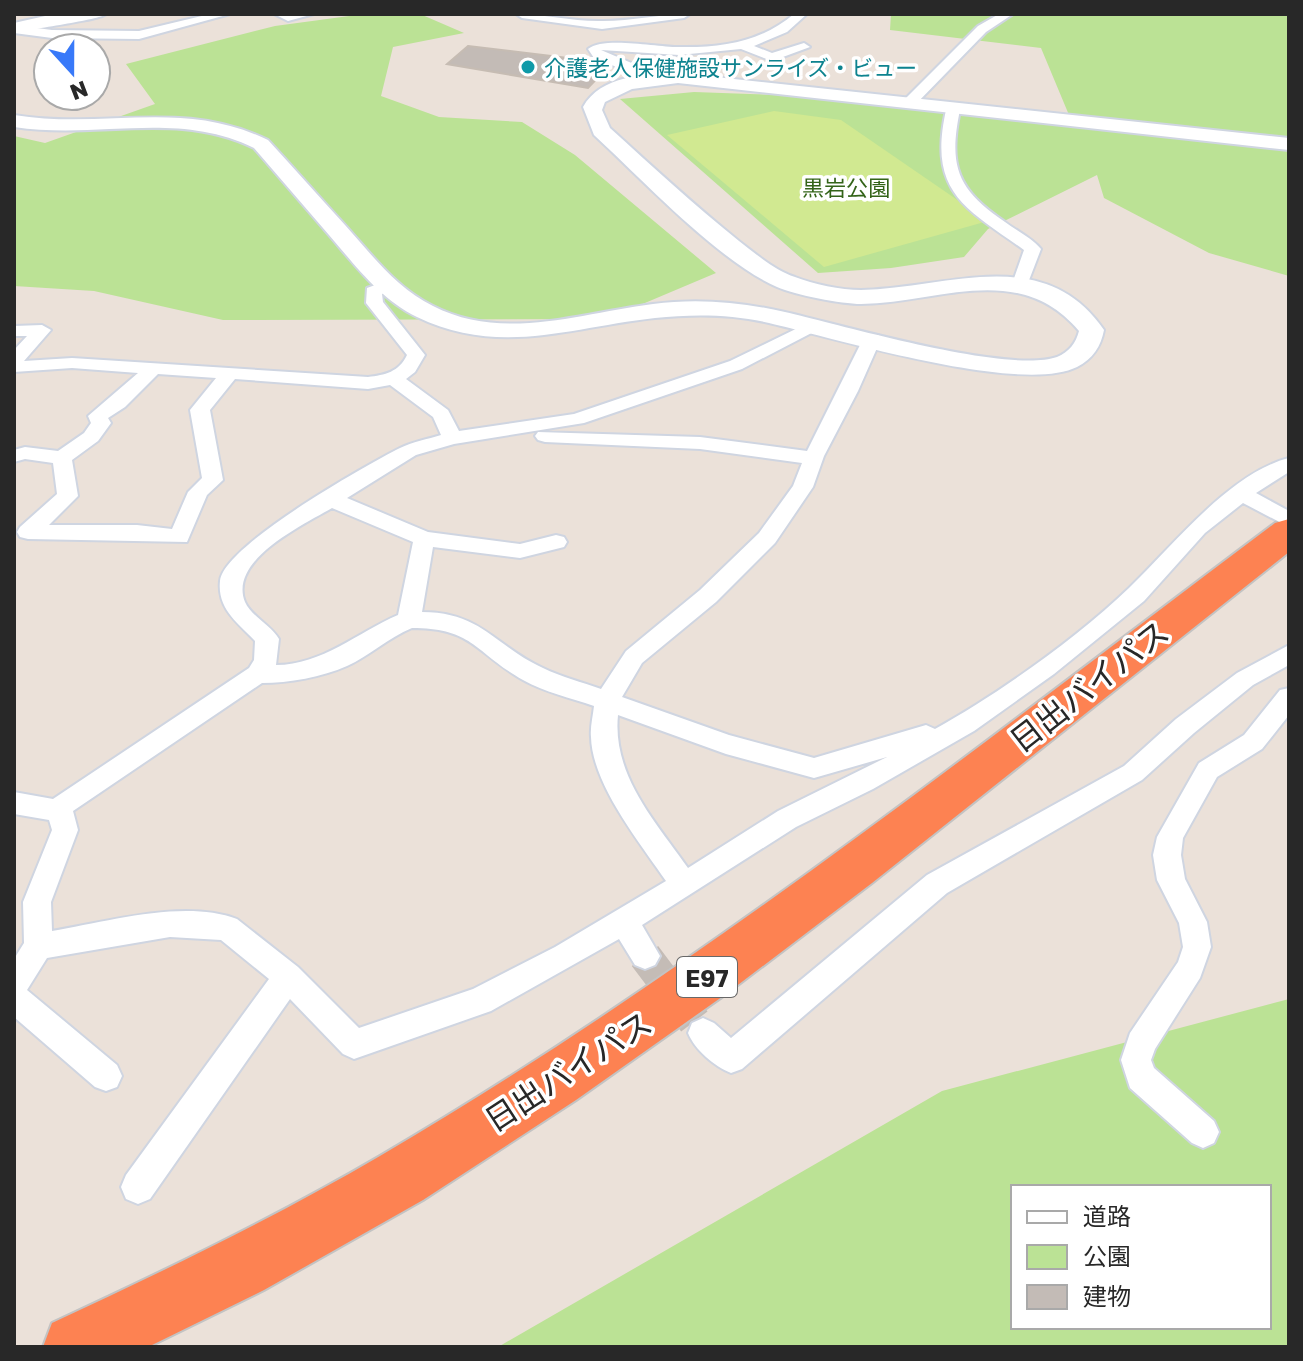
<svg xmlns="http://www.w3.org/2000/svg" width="1303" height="1361" font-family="'Golos Text','Noto Sans JP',sans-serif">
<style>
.green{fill:#bbe295;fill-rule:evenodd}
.pitch{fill:#d1e991}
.building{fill:#c3bbb6;stroke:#c6bcb3;stroke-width:2}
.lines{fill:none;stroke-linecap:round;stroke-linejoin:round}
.street-tunnel{stroke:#c4bcb6;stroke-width:33;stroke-dasharray:33 16;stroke-linecap:butt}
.street-casing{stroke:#cfd5e1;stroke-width:4}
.secondary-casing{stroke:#cfd5e1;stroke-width:4}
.highway-casing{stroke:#c3c3c3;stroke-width:4}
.street{fill:#fff;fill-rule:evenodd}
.secondary{fill:#fff;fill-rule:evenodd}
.highway{fill:#fd8252;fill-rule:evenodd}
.culture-dot{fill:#0f9aa8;stroke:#fff;stroke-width:3}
.labels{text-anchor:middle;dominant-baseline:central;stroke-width:7;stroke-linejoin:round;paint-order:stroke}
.far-culture-label{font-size:22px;fill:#0d838f;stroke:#fff;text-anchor:start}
.far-park-label{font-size:22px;fill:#346419;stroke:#fff}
.shield{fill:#fff;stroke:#686868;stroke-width:2}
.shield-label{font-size:24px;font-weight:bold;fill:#282828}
.near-street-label{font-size:32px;fill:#282828;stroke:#fff}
</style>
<rect width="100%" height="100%" fill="#ebe1d9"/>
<path class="green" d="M364 14H420L464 33 393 47 381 96 439 117 522 122 575 155 716 273 607 319 223 320 94 291 14 286V136L45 143 155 104 126 64 275 26Z
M891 14H1289V276L1209 253 1104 198 1097 175 988 229 964 257 891 268 818 273 620 99 694 92 779 95 1074 127 1041 48 890 30Z
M1289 999V1347H498L942 1091ZM1013 1187H1269V1327H1013Z"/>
<path class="pitch" d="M774 111 841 120 988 221 824 267 667 135Z"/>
<path class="building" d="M468 46 584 60 579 64 605 70 588 88 447 64Z"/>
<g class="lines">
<path class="street-tunnel" d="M645 956 703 1033"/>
<g class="street-casing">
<path id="street" d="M210 14H230L139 39 52 38 14 33V25L52 30 139 31Z
M274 14H314L288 21Z
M516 14C545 14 574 22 603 21 632 21 660 14 690 14L684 18 602 29 522 18Z
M794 14H807L787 32 754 46 772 53 804 43 810 47 772 61 741 49 679 55 601 50 662 76V82L657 83 594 58 588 49C603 36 657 47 678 47 721 48 761 42 794 14Z
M999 14H1013L986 32 913 107H903V101L978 26Z
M953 106 960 110C948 167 958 190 1005 222 1017 231 1032 238 1041 249L1026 288H1014L1012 284 1024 250C964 207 928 192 946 110Z
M386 281 394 286 382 294 383 302 425 355 415 372 406 379 448 410 459 431 574 414 730 361 810 322H822L825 326 742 369 584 423 454 444 416 455 347 498 428 532 520 544 556 535 564 537 567 542 564 547 520 558 433 547 422 612C482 612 496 647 543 668 561 677 582 682 601 689L626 651 700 590 759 533 793 486 802 463 700 449 545 442 538 440 535 436 538 432 700 437 807 451 863 339 866 335H878L881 339 858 391 824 456 813 487 775 543 716 602 642 663 622 697 729 735 814 758 926 725 935 729C998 694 1077 638 1129 588 1172 547 1229 473 1289 458V472L1256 493 1289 511V527L1243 503 1205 533 1144 601 1054 674 974 731 873 789 796 827 642 925 660 956 655 965 645 969 635 965 619 939 491 1011 354 1059 343 1054 290 999 150 1199 138 1204 126 1199 121 1187 126 1175 269 979 221 940 170 937 47 958 27 990 117 1065 122 1076 117 1087 106 1091 95 1087 14 1017V959L24 943 23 902 52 830 49 820 14 814V792L53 799 249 668 254 660 255 641C238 623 217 609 220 581 223 546 366 465 400 448 412 442 428 439 441 435L433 417 390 385 368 389 235 379 210 410 223 480 207 495 187 542 28 539 20 537 17 532 20 527 57 494 53 463 25 459 14 462V450L25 447 58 451 84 433 91 423 88 416 138 373 72 368 14 372V350L27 336H14V326L42 325 51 330 24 361 72 358 368 377C385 375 399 372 407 355L366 303 367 288ZM158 374 216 378 190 410 202 478 188 492 172 529 137 525H49L78 496 72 460 98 441 111 423 108 418 125 407ZM332 508 413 542 398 615C358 632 322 665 276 665L279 639C271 625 251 616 245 602 228 560 303 525 332 508ZM412 628C474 628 475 653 523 680 544 692 571 698 594 706 593 716 590 727 591 737 592 784 640 843 666 881L555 947 473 989 359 1028 298 967 237 919C184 899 107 922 52 931L51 902 78 830 73 811 262 683C289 683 322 677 347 666 369 656 388 638 412 628ZM618 715 726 754 814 778 887 757 778 811 688 868C655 821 612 775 618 715Z
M1289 645V665L1253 685 1194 733 1142 780 947 893 742 1069 731 1073C714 1066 695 1050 688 1033L692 1023 703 1018 714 1023 731 1038 927 875 1124 766 1176 719 1237 673Z
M1289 688V715L1262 749 1217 777 1183 838 1181 855 1185 879 1207 922 1211 947 1200 978 1155 1049 1151 1060 1154 1068 1214 1121 1219 1132 1214 1143 1203 1148 1192 1143 1130 1088 1121 1060 1130 1033 1178 962 1183 947 1179 923 1157 880 1153 855 1157 837 1199 763 1244 735 1280 690Z"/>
</g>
<g class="secondary-casing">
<path id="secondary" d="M54 14H106C100 20 30 29 14 33V23Z
M678 73 1289 138V150L678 83 632 89 605 102 602 110 610 128C652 166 694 205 739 241 756 254 774 270 795 277 813 284 841 290 861 290 946 289 1044 242 1104 330 1101 346 1093 359 1077 367 1021 395 834 338 769 323 732 314 692 314 655 318 572 327 499 357 417 317 380 299 355 265 329 235 304 206 279 177 254 148 176 110 98 140 14 127V115C105 130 181 98 268 140 294 168 319 197 345 225 372 255 396 288 433 306 503 342 581 313 653 304 697 298 741 302 785 312 842 325 1008 374 1057 357 1069 352 1076 343 1079 331 1019 260 938 303 861 304 842 304 795 295 777 287 718 261 643 180 594 135L583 107C601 75 645 74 678 73Z"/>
</g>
<g class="highway-casing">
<path id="highway" d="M1289 519V552L872 883 726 994 576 1100 423 1200 264 1290 148 1347H43L52 1323C164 1271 274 1218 380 1156 696 971 983 742 1275 523Z"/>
</g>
<use href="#street" class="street"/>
<use href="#secondary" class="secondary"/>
<use href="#highway" class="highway"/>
</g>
<circle class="culture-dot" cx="528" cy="67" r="8"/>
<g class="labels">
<g class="far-culture-label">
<text x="544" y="67">介護老人保健施設サンライズ・ビュー</text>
</g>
<g class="far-park-label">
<text x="846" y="187">黒岩公園</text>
</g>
<rect class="shield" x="677" y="957" width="60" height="40" rx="6"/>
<g class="shield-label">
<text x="707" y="977">E97</text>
</g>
<g class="near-street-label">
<text transform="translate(1089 686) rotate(-38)">日出バイパス</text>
<text transform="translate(568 1071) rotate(-33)">日出バイパス</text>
</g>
</g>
<rect width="1303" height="1361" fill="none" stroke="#282828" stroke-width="32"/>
<rect x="1011" y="1185" width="260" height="144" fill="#ffffff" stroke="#a9a9a9" stroke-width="2"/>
<rect x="1027" y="1211" width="40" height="12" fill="#ffffff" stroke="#a9a9a9" stroke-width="2"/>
<text x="1083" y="1225" font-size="24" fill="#282828">道路</text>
<rect x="1027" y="1245" width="40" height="24" fill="#bbe295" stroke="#a9a9a9" stroke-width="2"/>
<text x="1083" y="1265" font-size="24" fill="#282828">公園</text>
<rect x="1027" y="1285" width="40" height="24" fill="#c3bbb6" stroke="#a9a9a9" stroke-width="2"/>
<text x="1083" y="1305" font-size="24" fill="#282828">建物</text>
<g transform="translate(72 72) rotate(159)"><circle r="38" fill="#ffffff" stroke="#a9a9a9" stroke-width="2"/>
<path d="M0-6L14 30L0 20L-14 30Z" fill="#3879f9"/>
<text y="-12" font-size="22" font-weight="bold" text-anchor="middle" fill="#282828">N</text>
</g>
</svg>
